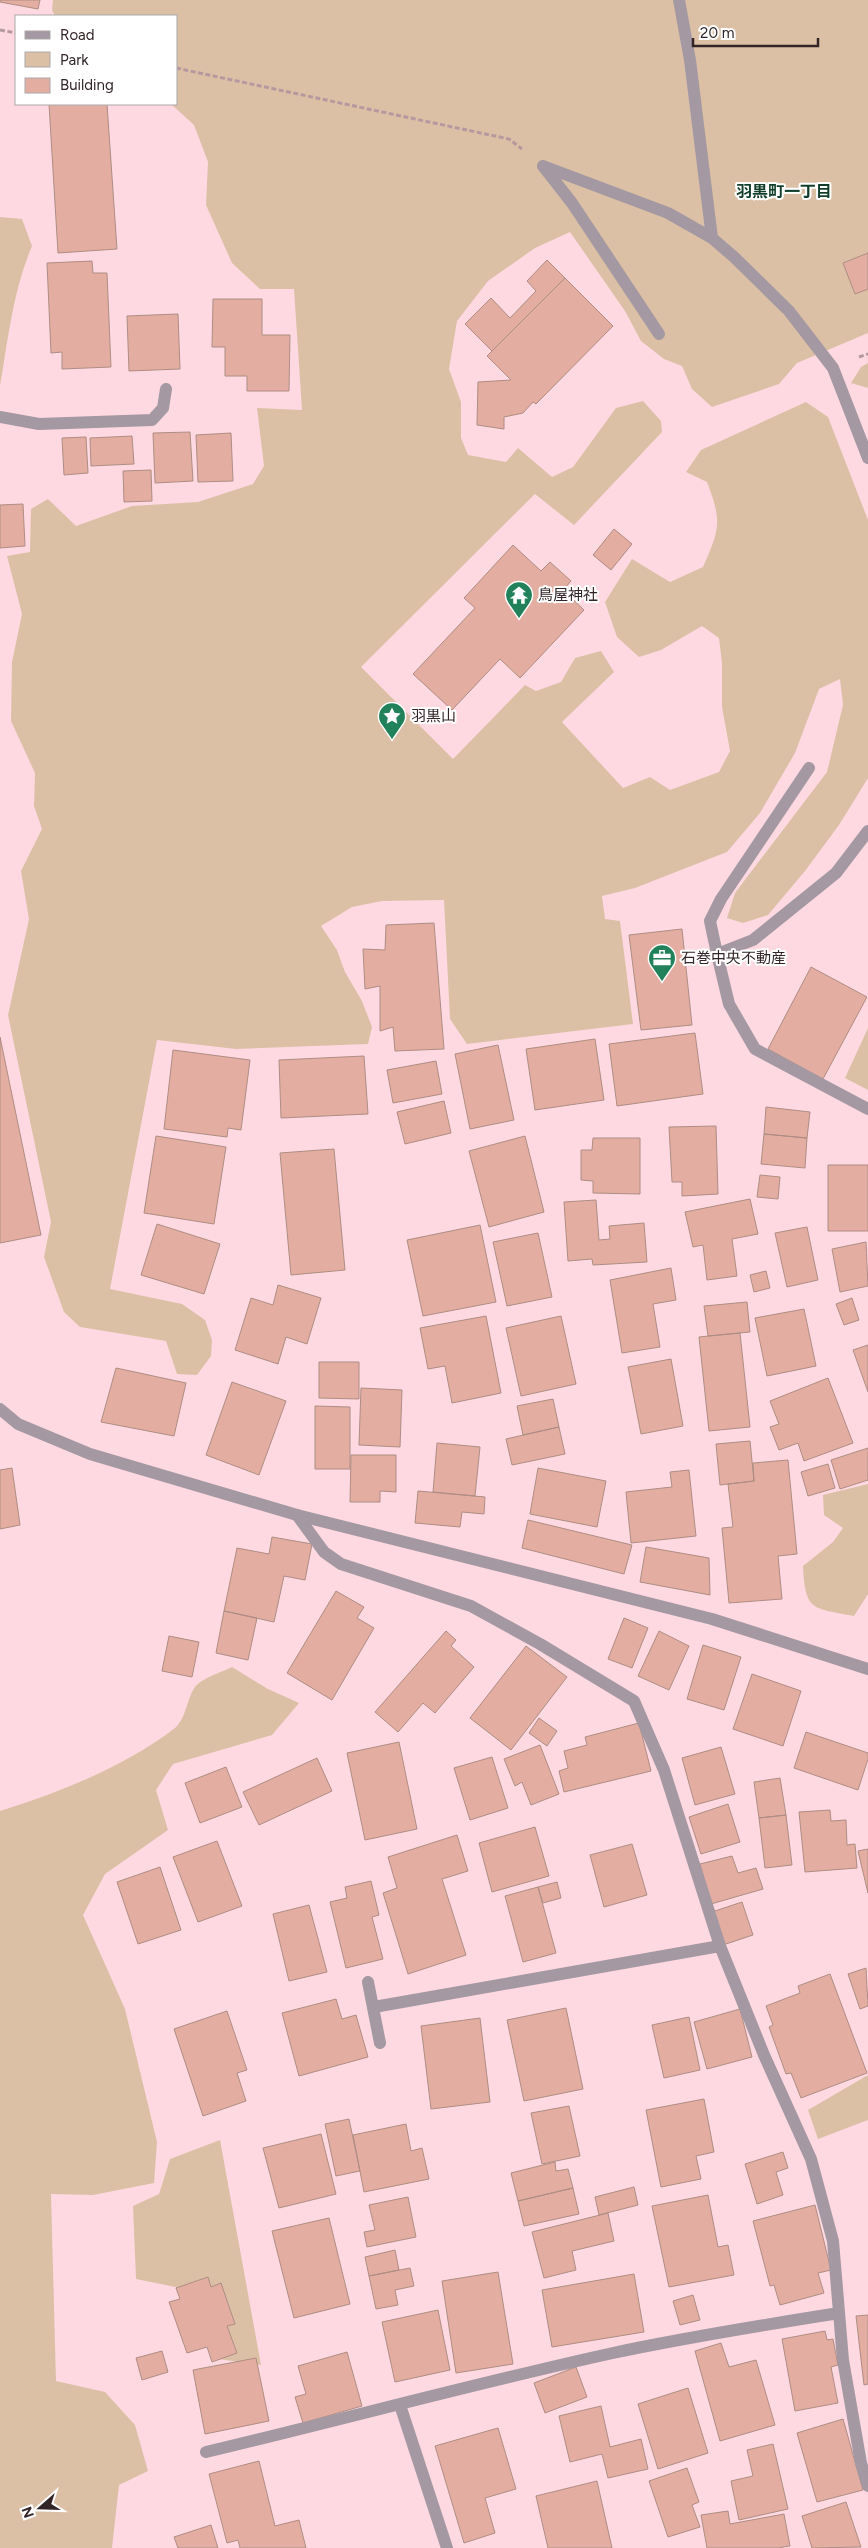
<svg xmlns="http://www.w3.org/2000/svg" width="868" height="2548" font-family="Figtree,'Noto Sans JP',sans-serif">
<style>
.green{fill:#dbc0a6}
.building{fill:#e3aea1;stroke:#ae8d84}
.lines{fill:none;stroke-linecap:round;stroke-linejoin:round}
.path{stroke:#b6999f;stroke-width:3;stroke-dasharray:5 2.5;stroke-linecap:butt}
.service{stroke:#a498a2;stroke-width:12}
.minor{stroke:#a498a2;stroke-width:12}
.labels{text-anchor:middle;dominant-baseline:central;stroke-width:4;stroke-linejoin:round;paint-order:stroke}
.poi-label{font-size:15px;fill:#322427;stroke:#fff;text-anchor:start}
.neighbourhood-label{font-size:16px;font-weight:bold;fill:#113e2a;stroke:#fff}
</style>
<rect width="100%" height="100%" fill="#fed9e1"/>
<path class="green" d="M53 0H868V333L797 363 779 384 712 407 692 389 682 366 664 359 641 341 625 311 570 232 535 248 488 281 457 321 449 369 461 402V438L468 455 506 462 518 448 552 477 573 467 616 408 643 401 661 421 662 432 574 525 535 494 361 667 453 759 525 685 536 691 561 682 575 658 601 651 614 672 562 722 623 788 650 777 670 790 719 772 730 751 722 707V663L719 638 702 626 661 650 639 657 617 637 605 602 632 559 670 582 703 567C720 529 722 521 707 482L686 472 701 450 806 402 828 417 868 520V778L839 825 805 871 768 915 743 923 727 918 735 893 827 772 843 705 840 679 819 689 795 753 760 813 727 852 635 888 602 896 605 919 620 921 633 1024 467 1044 450 1019 444 900 382 901 352 907 321 926 337 950 345 972 362 1001 372 1027 368 1044 236 1049 157 1040 110 1289 182 1304 205 1320 212 1340 211 1356 197 1375 177 1374 166 1341 80 1327 64 1312 44 1257 51 1222 8 1015 29 919 21 871 42 829 34 806 35 773 11 721 12 662 22 614 7 556 30 552 31 509 48 499 76 526 132 506 198 502 253 484 264 466 257 408 302 410 294 289H260L232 263 206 205 208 162 194 125 171 104H176V16H55L52 10Z
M0 217 22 219 32 246C13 291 8 339 0 386Z
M868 363V388L851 383 861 367Z
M868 1028V1090L845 1078Z
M868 1484V1594L854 1616C813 1608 805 1612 803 1566L833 1542 843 1528 824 1515 823 1495Z
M232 1667 268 1689 299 1703 272 1735 173 1764 156 1790 168 1830 105 1874 83 1915 125 2009 157 2142 154 2183 93 2195 51 2194 56 2381 105 2392 135 2425 148 2471 119 2485 112 2548H0V1811C61 1792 124 1767 175 1728 186 1719 187 1698 195 1687 202 1678 222 1672 232 1667Z
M868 2075V2120L818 2139 808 2110Z
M220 2140 261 2365 218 2359 195 2291 136 2279 133 2206 159 2194 170 2159Z"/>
<path class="building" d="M0 0H40L38 9 0 2Z
M49 104H107L117 249 58 253Z
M868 253V289L855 294 843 263Z
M547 260 565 278 492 351 465 324 491 298 510 318 536 291 527 281Z
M92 261 93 273H107L111 367 62 369V352L51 353 47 263Z
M565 278 613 326 536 404 533 402 523 413 504 417V429L477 425 478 382 511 380 487 356Z
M213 299H262V335H290L289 391H247V376H225V347H212Z
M178 314 180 369 129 371 127 316Z
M190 432 193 481 155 483 153 433Z
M231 433 233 481 198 482 196 435Z
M132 436 134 464 91 466 90 438Z
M86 437 88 473 64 475 62 438Z
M151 470 152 501 124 502 123 471Z
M23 504 25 546 0 548V505Z
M614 529 632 544 611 570 593 555Z
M513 545 541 571 550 562 571 581 563 590 584 610 520 678 500 659 452 710 413 674 475 608 464 598Z
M434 923 444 1049 395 1051 393 1027 380 1031V986L365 989 363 949 385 950 386 925Z
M682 929 692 1025 641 1030 629 935Z
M811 967 867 997 823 1079 768 1049Z
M695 1033 703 1094 617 1106 609 1044Z
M0 1037 41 1235 0 1243Z
M595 1039 604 1100 535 1110 526 1049Z
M498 1045 514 1120 470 1129 455 1054Z
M173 1050 250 1060 241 1130 228 1128 227 1137 164 1129Z
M364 1056 368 1114 281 1118 279 1060Z
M436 1061 442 1094 393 1103 387 1070Z
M444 1101 451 1133 405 1144 397 1112Z
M766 1107 810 1112 807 1138 764 1134Z
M716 1126 718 1194 682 1196V1182H672L669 1127Z
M764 1134 807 1138 805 1168 761 1164Z
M156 1136 226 1147 214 1224 144 1213Z
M525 1136 544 1212 489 1227 469 1151Z
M593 1138H640V1194L593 1193V1181L581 1180V1150H592Z
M334 1149 345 1270 291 1275 280 1153Z
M828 1165H868V1231H828Z
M760 1175 780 1177 778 1199 757 1197Z
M750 1199 758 1234 732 1239 737 1276 707 1280 703 1245 693 1247 685 1212Z
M596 1200 599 1240 610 1239 609 1226 644 1223 647 1262 593 1265 592 1259 568 1261 564 1202Z
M157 1224 220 1244 204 1294 141 1275Z
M480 1225 496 1302 423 1316 407 1240Z
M807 1227 818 1280 787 1287 775 1233Z
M538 1233 552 1297 507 1306 493 1242Z
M866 1242 868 1286 840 1292 832 1249Z
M671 1268 676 1300 653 1304 660 1347 622 1353 610 1280Z
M766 1271 770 1288 754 1292 750 1275Z
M278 1285 321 1298 307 1344 286 1337 278 1364 235 1350 251 1298 273 1305Z
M852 1298 859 1320 844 1325 836 1304Z
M747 1302 750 1332 708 1336 704 1306Z
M804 1309 816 1366 767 1376 755 1318Z
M486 1316 501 1393 452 1403 445 1366 428 1369 420 1328Z
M561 1316 576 1384 521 1396 506 1328Z
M740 1333 750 1427 709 1431 699 1337Z
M868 1345V1392L853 1350Z
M671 1359 683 1426 641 1434 628 1367Z
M319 1362H359V1399L319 1398Z
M116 1368 186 1383 174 1436 101 1422Z
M828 1378 853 1443 804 1461 798 1443 779 1450 770 1427 779 1424 770 1401Z
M232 1382 286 1401 259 1475 206 1455Z
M361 1388 402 1390 400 1447 359 1445Z
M553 1399 559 1427 523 1435 517 1406Z
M315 1406 350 1407V1469H315Z
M559 1427 565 1454 512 1465 506 1439Z
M750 1441 754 1481 720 1485 716 1444Z
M437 1443 480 1447 475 1496 433 1492Z
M868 1448V1480L840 1489 831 1460Z
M351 1455H396V1492L380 1491V1502H350Z
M788 1460 797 1554 778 1556 782 1599 729 1603 722 1528 733 1527 728 1484 754 1481 753 1463Z
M828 1464 835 1488 808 1496 801 1472Z
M12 1468 20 1525 0 1529V1470Z
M538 1468 606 1481 597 1527 530 1514Z
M689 1470 696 1536 631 1543 626 1492 672 1487 670 1472Z
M418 1491 485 1497 484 1514 462 1512 460 1527 415 1523Z
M528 1520 632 1545 624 1574 522 1548Z
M272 1537 312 1544 305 1580 284 1576 274 1622 224 1611 237 1548 269 1554Z
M646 1547 709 1558 710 1595 640 1582Z
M336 1591 364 1607 357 1618 374 1628 332 1700 287 1673Z
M224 1611 257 1618 248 1660 216 1653Z
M624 1618 648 1628 632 1668 608 1659Z
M446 1631 456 1640 451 1646 474 1667 435 1713 423 1703 398 1732 375 1712Z
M659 1631 689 1646 669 1690 638 1676Z
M169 1636 199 1642 192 1677 162 1671Z
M703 1645 741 1657 724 1710 687 1699Z
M526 1646 567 1677 511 1750 470 1718Z
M752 1674 801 1691 783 1746 733 1729Z
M539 1718 557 1731 547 1746 529 1733Z
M639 1723 651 1771 564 1792 559 1771 568 1768 564 1751 587 1745 585 1737Z
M806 1732 868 1753V1759L858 1790 794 1768Z
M399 1742 417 1829 365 1840 347 1753Z
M540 1745 559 1794 531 1805 522 1782 515 1786 504 1759Z
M721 1747 735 1794 695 1805 682 1758Z
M492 1757 508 1808 470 1820 454 1768Z
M317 1758 332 1791 259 1825 243 1792Z
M226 1767 242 1807 200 1823 185 1783Z
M780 1778 786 1815 759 1818 754 1782Z
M728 1804 740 1842 701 1854 689 1817Z
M830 1810 831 1821 846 1820 847 1845 855 1844 857 1868 805 1872 799 1812Z
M786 1815 792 1865 765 1868 759 1818Z
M535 1827 549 1876 492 1892 479 1843Z
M457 1835 468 1871 442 1879 466 1955 408 1974 383 1893 397 1888 388 1857Z
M217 1841 242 1906 198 1922 173 1857Z
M632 1844 647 1895 604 1907 590 1855Z
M868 1849V1893L858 1851Z
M732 1856 738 1873 756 1868 763 1889 711 1904 700 1864Z
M160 1867 181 1930 138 1944 117 1882Z
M371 1881 379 1915 372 1917 383 1959 346 1968 330 1902 347 1898 345 1887Z
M557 1882 561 1898 543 1903 538 1887Z
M538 1887 556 1953 523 1962 505 1896Z
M742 1902 753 1935 723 1945 712 1912Z
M309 1905 327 1972 289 1981 273 1914Z
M866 1968 868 2006 860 2009 848 1974Z
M830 1974 867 2073 801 2098 791 2073 786 2074 769 2027 773 2025 766 2006 800 1993 798 1986Z
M336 1999 342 2019 356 2015 368 2057 299 2076 282 2013Z
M566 2008 583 2089 524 2101 507 2020Z
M740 2009 752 2057 707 2069 694 2022Z
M227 2011 247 2070 237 2073 246 2101 203 2116 174 2029Z
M689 2017 700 2070 664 2078 652 2025Z
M480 2018 490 2102 431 2109 421 2026Z
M704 2099 714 2152 696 2156 701 2179 661 2187 646 2110Z
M569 2106 580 2156 542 2164 531 2113Z
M349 2119 360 2171 336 2176 325 2124Z
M406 2124 411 2151 422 2148 429 2179 364 2192 353 2135Z
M321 2134 336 2194 279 2208 263 2148Z
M783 2152 788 2168 776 2172 783 2195 757 2204 745 2164Z
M555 2162 556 2171 568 2169 573 2188 518 2201 511 2173Z
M634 2187 638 2205 599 2215 595 2197Z
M573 2188 579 2214 524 2226 518 2201Z
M708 2195 718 2247 728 2245 734 2275 669 2287 652 2206Z
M408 2197 416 2237 367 2247 364 2232 375 2230 369 2205Z
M815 2205 831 2270 818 2273 824 2293 780 2305 774 2285 770 2286 753 2221Z
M608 2213 614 2241 572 2251 576 2270 544 2278 532 2232Z
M329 2218 350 2304 294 2318 272 2231Z
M395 2250 399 2270 369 2276 365 2257Z
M410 2268 414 2286 395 2290 398 2305 376 2309 369 2276Z
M498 2272 513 2364 456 2373 442 2281Z
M634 2274 644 2332 552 2347 542 2290Z
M208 2277 211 2287 221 2283 235 2324 227 2326 237 2353 212 2362 207 2347 187 2353 169 2302 180 2299 176 2288Z
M693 2295 700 2320 680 2325 673 2301Z
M438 2310 450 2370 395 2382 382 2322Z
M868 2315V2384L864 2385 856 2316Z
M825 2331 827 2340 833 2339 838 2365 831 2367 838 2403 795 2411 782 2339Z
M721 2343 729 2367 756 2360 775 2425 720 2441 695 2351Z
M162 2351 168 2372 142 2380 136 2358Z
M347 2352 362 2406 303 2423 295 2397 306 2394 298 2366Z
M256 2358 269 2421 205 2434 193 2370Z
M576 2367 587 2397 545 2413 534 2383Z
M688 2388 708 2453 658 2469 638 2404Z
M601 2406 610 2447 641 2439 648 2469 608 2478 602 2454 570 2462 559 2416Z
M843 2419 863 2490 817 2502 797 2433Z
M498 2428 516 2489 485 2498 495 2533 464 2543 435 2446Z
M773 2444 788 2509 739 2520 731 2481 753 2476 747 2450Z
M259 2461 275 2526 299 2520 306 2548H240L238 2540 227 2543 209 2474Z
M687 2468 699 2502 692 2505 700 2527 668 2537 649 2481Z
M597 2481 612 2548H548L536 2496Z
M846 2502 861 2547 812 2548 802 2516Z
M728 2511 730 2524 784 2514 790 2546 778 2548H707L701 2515Z
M211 2525 218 2548H178L174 2537Z"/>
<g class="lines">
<path class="path" d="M0 30 16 33
M176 68 509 139 522 149
M859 357 868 354"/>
<path class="service" d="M0 417 39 424 152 420 163 408 166 389
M297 1515 324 1552 341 1564 471 1606 540 1644 634 1701 664 1770 720 1946 764 2055 811 2159 833 2241 843 2360 861 2463 868 2486
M368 1982 380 2043
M374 2007 720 1946
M400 2405 447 2548
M206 2452C341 2420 476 2383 613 2353 688 2337 763 2325 839 2313"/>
<path class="minor" d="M679 0 690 60 712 238
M543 166 668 213 712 238 734 257 789 311 833 368 868 458
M543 166 572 203 659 334
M868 831 836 873 753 940 717 954 729 1004 755 1049 868 1109
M717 954 710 921 721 899 809 768
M0 1409 18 1424 90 1454 297 1515 712 1619 868 1669"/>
</g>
<defs>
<g id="temple-pin" transform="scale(1.4375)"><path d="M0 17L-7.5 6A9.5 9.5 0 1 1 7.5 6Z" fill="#20815a" stroke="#fff"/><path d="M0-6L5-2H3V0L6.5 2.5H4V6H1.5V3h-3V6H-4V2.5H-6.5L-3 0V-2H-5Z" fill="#fff"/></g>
<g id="sight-pin" transform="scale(1.4375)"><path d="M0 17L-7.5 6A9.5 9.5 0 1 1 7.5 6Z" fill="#20815a" stroke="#fff"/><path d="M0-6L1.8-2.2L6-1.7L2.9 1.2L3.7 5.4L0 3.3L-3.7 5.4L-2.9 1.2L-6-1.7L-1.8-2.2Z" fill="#fff"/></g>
<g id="office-pin" transform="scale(1.4375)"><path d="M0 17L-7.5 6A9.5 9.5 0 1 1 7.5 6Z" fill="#20815a" stroke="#fff"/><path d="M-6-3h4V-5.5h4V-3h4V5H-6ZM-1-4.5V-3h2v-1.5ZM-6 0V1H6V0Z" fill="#fff"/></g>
</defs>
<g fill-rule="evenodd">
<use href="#temple-pin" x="519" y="595"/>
<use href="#sight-pin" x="392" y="716"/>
<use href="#office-pin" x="662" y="958"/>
</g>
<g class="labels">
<g class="poi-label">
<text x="538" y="595">鳥屋神社</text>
<text x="411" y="716">羽黒山</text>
<text x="681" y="958">石巻中央不動産</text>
</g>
<g class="neighbourhood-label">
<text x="784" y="191">羽黒町一丁目</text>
</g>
</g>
<rect x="15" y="15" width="162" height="90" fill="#ffffff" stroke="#ada7a9"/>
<rect x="25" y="31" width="25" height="8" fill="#a498a2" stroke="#ada7a9"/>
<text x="60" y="40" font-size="15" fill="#322427">Road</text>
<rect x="25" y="52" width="25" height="15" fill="#dbc0a6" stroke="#ada7a9"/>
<text x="60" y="65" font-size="15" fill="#322427">Park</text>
<rect x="25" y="78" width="25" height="15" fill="#e3aea1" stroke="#ada7a9"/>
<text x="60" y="90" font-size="15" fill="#322427">Building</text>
<g transform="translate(40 2508) rotate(250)" stroke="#ffffff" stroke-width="4" paint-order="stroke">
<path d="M0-4L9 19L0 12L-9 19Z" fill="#322427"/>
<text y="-8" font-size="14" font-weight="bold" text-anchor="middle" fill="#322427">N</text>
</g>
<path d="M693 38v8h125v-8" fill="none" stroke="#322427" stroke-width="2.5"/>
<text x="700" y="38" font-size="15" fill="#322427" stroke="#ffffff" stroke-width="4" paint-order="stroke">20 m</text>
</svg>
